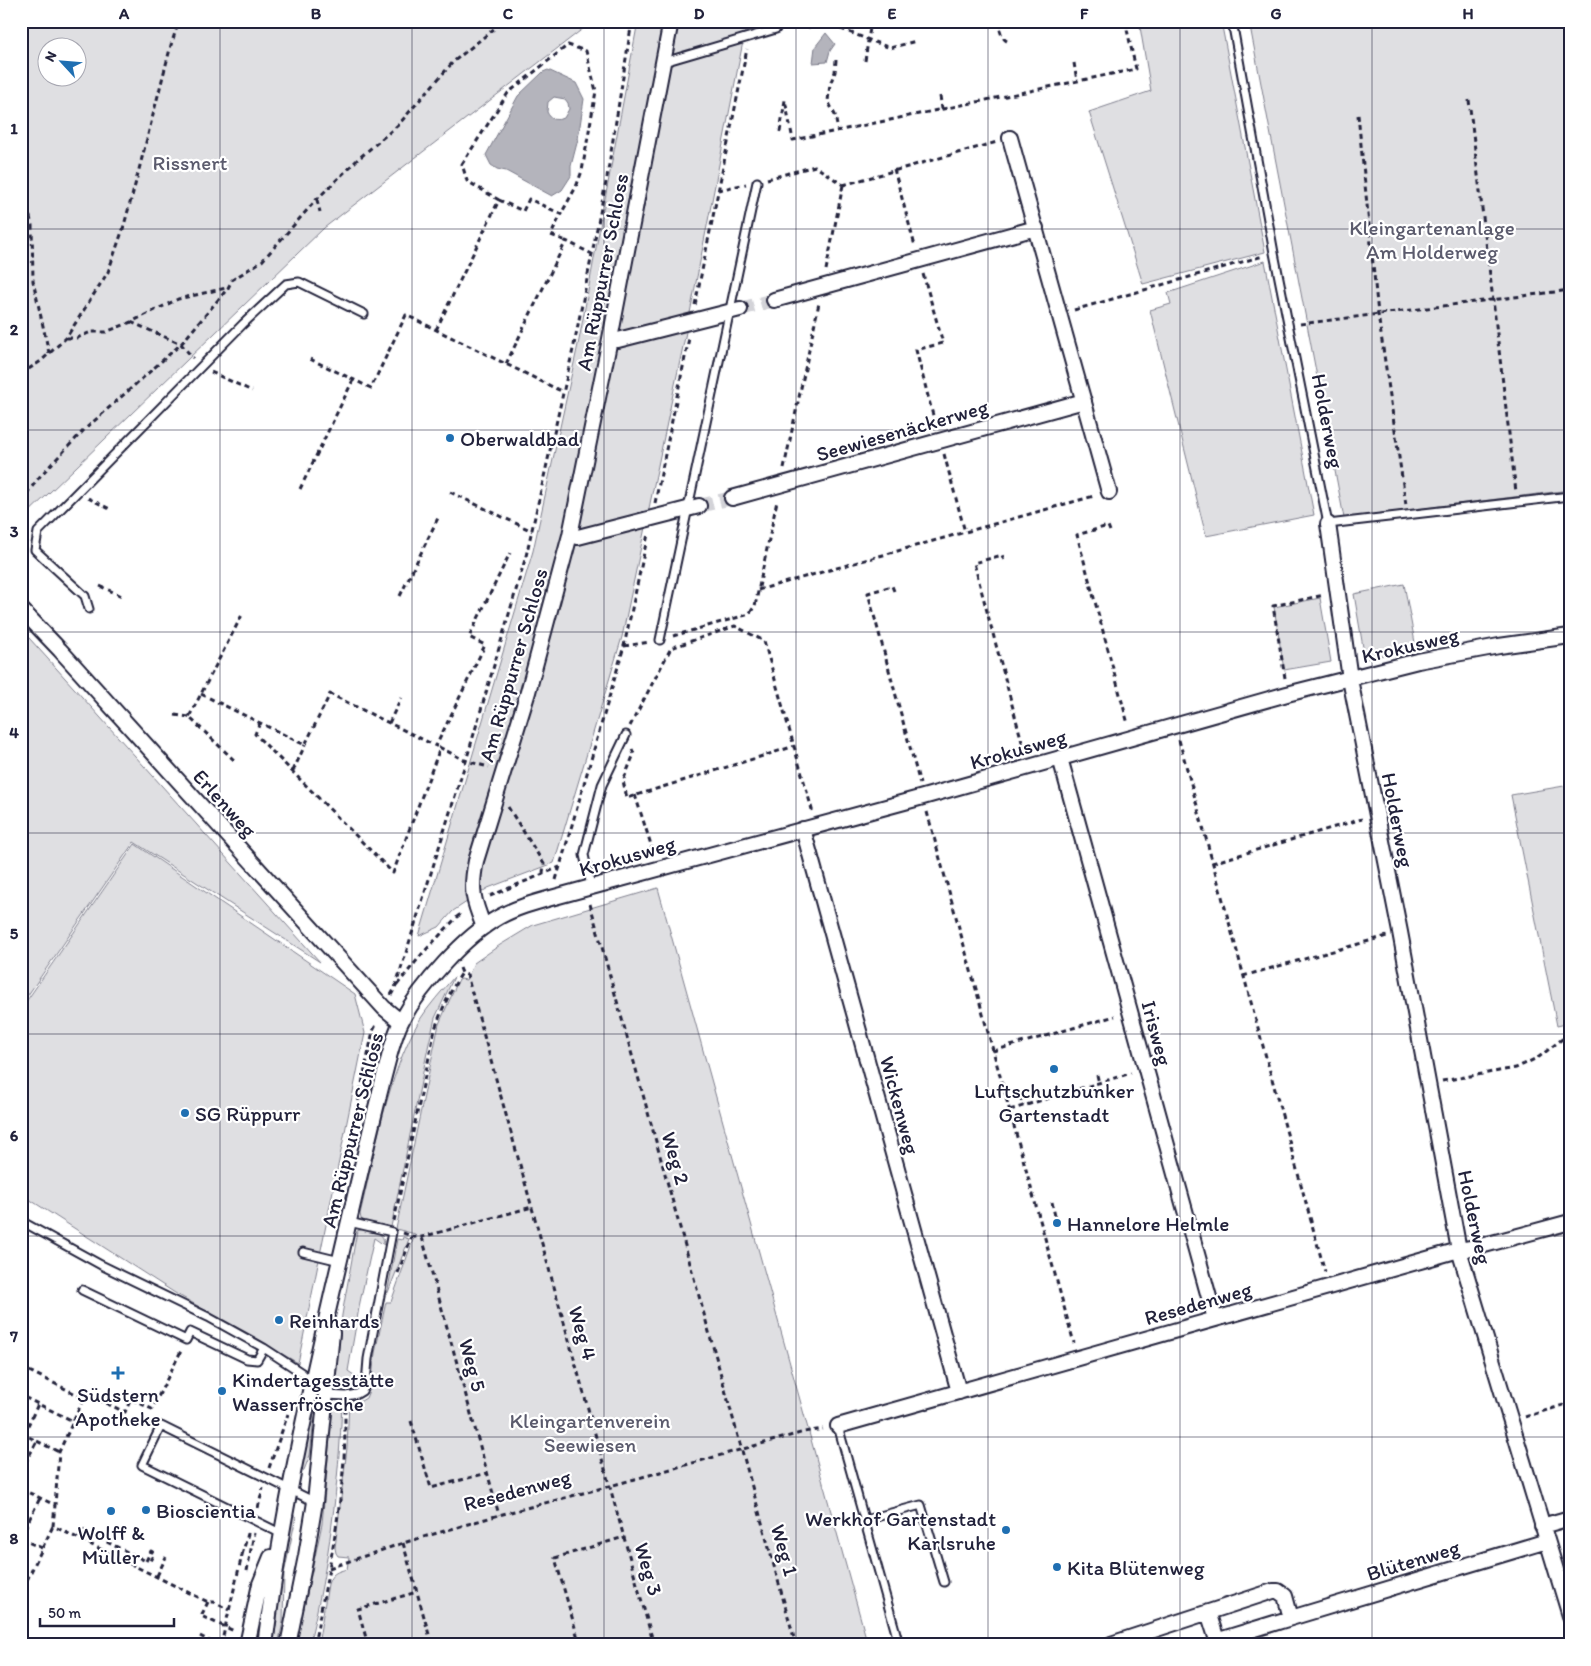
<svg xmlns="http://www.w3.org/2000/svg" width="1591" height="1666" font-family="Itim,sans-serif">
<style>
.green{fill:#dfdfe2;stroke:#80808e;fill-rule:evenodd}
.water{fill:#b4b4bc;stroke:#7a7a88;fill-rule:evenodd}
.lines{fill:none;stroke-linecap:round;stroke-linejoin:round}
.street-tunnel{stroke:#d3d3d8;stroke-width:14;stroke-dasharray:14 7;stroke-linecap:butt}
.lane-casing{stroke:#22223b;stroke-width:11}
.street-casing{stroke:#22223b;stroke-width:18}
.path{stroke:#22223b;stroke-width:3;stroke-dasharray:5 4;stroke-linecap:butt}
.lane{stroke:#fff;stroke-width:7}
.street{stroke:#fff;stroke-width:14}
.path-bridge{stroke:#22223b;stroke-width:3;stroke-dasharray:5 4;stroke-linecap:butt}
.grid{fill:none;stroke:#22223b;stroke-width:1;stroke-opacity:0.55}
.poi-dot{fill:#1f6fb2;stroke:#fff;stroke-width:2}
.labels{text-anchor:middle;dominant-baseline:central;stroke-width:4.5;stroke-linejoin:round;paint-order:stroke}
.park-label{font-size:21px;fill:#5b5b6d;stroke:#fff}
.street-label{font-size:21px;fill:#22223b;stroke:#fff}
.poi-label{font-size:21px;fill:#22223b;stroke:#fff;text-anchor:start}
.neatline{fill:none;stroke:#22223b;stroke-width:2}
.grid-label{font-size:16px;text-anchor:middle;font-weight:bold;fill:#22223b}
</style>
<rect width="100%" height="100%" fill="#fff"/>
<filter id="ink" filterUnits="userSpaceOnUse"><feTurbulence type="fractalNoise" baseFrequency=".02" numOctaves="2"/><feDisplacementMap in="SourceGraphic" scale="10" xChannelSelector="R" yChannelSelector="G"/><feConvolveMatrix kernelMatrix="1 2 1 2 8 2 1 2 1" color-interpolation-filters="sRGB"/></filter>
<g filter="url(#ink)">
<path class="green" d="M21 21H593L324 228 21 520ZM48 48H78V78H48Z
M638 21H747L690 313 622 637 554 863 488 888 453 911 439 927 419 936 533 551 579 340Z
M1139 21H1221L1265 252 1143 284 1089 112 1151 91Z
M1249 21H1570V490L1344 518Z
M1265 261 1314 515 1206 536 1150 310 1171 304 1168 293Z
M1404 584 1416 648 1365 659 1354 594Z
M1320 598 1331 662 1284 670 1274 607Z
M21 629 320 962 134 842 21 1005Z
M1570 785V1023L1557 1026 1511 795Z
M135 844 355 994 365 1033 298 1363 175 1293 21 1194V1009Z
M658 888 868 1645H318L328 1584C332 1573 336 1572 347 1569L349 1557 338 1556 336 1553 335 1548 347 1448 349 1402 361 1401 366 1398 371 1386 375 1353 386 1302H391L413 1240 414 1239 415 1234 396 1229 439 1024 458 981 461 979 466 980 474 963 500 945 533 925Z
M454 977 435 1018 429 1043 391 1227 389 1228 364 1221 361 1219 360 1214C375 1152 387 1076 419 1021 429 1005 442 991 454 977Z
M364 1229C374 1232 385 1232 384 1245L374 1238 360 1302 348 1371 361 1380 357 1390 338 1392 335 1388 342 1315 357 1231Z
M403 1237 409 1239 387 1295 397 1239 402 1240Z
M342 1402C339 1484 329 1565 309 1645H296L322 1524 333 1404Z
M311 1416H313L314 1419 310 1455 304 1470 302 1471 300 1470Z
M292 1514 296 1517 284 1574 283 1622 278 1645H273L277 1620V1580Z"/>
<path class="water" d="M826 33 835 44 830 51 827 62 813 63 815 47Z
M548 70 576 83 584 99 578 139 571 166V176L562 190 552 196 506 171 497 169 491 165 486 155 518 96 543 72ZM554 97 565 99 568 103 569 109 564 118C556 121 551 120 547 112L548 102Z"/>
<g class="lines">
<path class="street-tunnel" d="M740 309 774 300
M699 506 732 498"/>
<g class="lane-casing">
<path id="lane" d="M1232 21 1274 253 1328 524 1570 496
M664 62 776 29
M89 609 85 596 35 550 38 532 243 324 286 284 299 282 364 314
M660 640 757 182
M591 886 584 855 602 785 626 735
M21 1221 101 1265 208 1317 264 1348 302 1373 326 1395 346 1396 357 1394 362 1391 366 1384 368 1359 392 1232 349 1222
M303 1252 340 1261
M82 1290 186 1340 190 1332 247 1359 257 1360 264 1348
M838 1426 899 1644 949 1645
M865 1520 921 1505 944 1582
M282 1534 142 1465 161 1426 315 1502"/>
</g>
<g class="street-casing">
<path id="street" d="M1010 138 1109 492
M774 300 1036 228
M610 339 618 340 740 309
M732 498 1084 401
M1328 524 1350 679 1400 932 1459 1250 1570 1616
M570 535 578 537 699 506
M21 609 60 650 384 1008 401 1022
M1060 758 1215 1319
M803 829 959 1392
M484 927C473 900 470 890 476 861L528 692 570 535 610 339 671 21
M838 1426 1459 1250 1477 1247 1570 1222
M1542 1526 1570 1518
M1291 1618 1547 1541
M1111 1644 1273 1591H1278L1285 1596 1291 1618 1219 1640 1216 1637 1208 1612
M247 1645 260 1584 271 1557
M265 1645C284 1492 321 1341 356 1191 365 1153 374 1114 384 1076 389 1058 393 1037 402 1020 421 985 465 936 499 917 515 908 533 903 551 898L923 797 1287 694 1418 661 1499 646 1570 636
M288 1645 306 1556 315 1502 332 1333"/>
</g>
<path class="path" d="M997 21C1001 29 1000 39 1009 42
M787 27H836L890 48 916 41
M836 60 835 72 830 84 828 101 835 115 838 131
M865 61 871 21
M1074 63 1077 81
M940 96 942 109
M1469 100 1516 492
M1358 115 1378 314 1406 505
M780 132 785 100 793 140 1136 69 1125 21
M894 169 915 246
M767 179 815 166 843 185
M21 181 32 225 33 281 49 353
M843 185 997 142
M718 190 746 184
M317 200 320 212
M499 200 467 181 462 164 508 93 568 45 586 51 596 91 582 171 576 187 561 214
M826 270 843 185
M923 274 943 343 916 350 936 427
M695 305 747 49
M1074 310 1263 256
M131 322 181 344 193 358
M1300 324 1570 290
M436 330 499 200 523 211 529 199 561 214 551 235 566 241
M67 338H77L91 332H106L131 322 178 299 226 288
M310 359 371 388 406 315 563 392
M506 364 566 241 592 254
M211 372 252 391
M21 374 41 361 66 338 108 272 123 229 135 185 171 45 179 21
M944 454 965 532
M784 468 819 303
M300 489 353 380
M450 492 532 531
M88 498 110 509
M21 501 41 475 85 429 181 344 228 288 232 280 262 261 317 199 357 160 398 125 453 62 495 28 500 21
M655 503 689 338
M1110 531 1108 526 1077 535 1128 724
M1004 560 1002 555 974 563 1025 753
M100 586 124 597
M758 590 1094 496
M894 591 892 586 868 593 920 784
M400 596 438 518
M673 636 746 615 749 614 755 606 777 501
M624 646 650 642
M1285 678 1273 606 1324 595
M201 694 305 745 330 694 436 746 485 645 469 637 510 553
M175 715 189 717
M260 723 255 734 393 873 440 748
M389 723 401 698
M630 726 671 648 735 626 764 641 813 813
M1179 740 1325 1272
M439 747 466 761 489 767
M632 749 634 754 623 781 627 798 795 746
M234 760 189 717 242 615
M293 771 305 745
M635 795 654 854
M508 807 544 864 543 873
M927 812 1074 1343
M1212 863 1362 819
M556 880 624 646 648 534
M490 896 560 867
M590 904 796 1645
M460 968 462 973 467 975 654 1645
M1243 976 1387 936
M397 985 422 954 458 916 463 913
M391 995 395 988 466 761 526 556 574 345 592 254 607 177 632 21
M993 1051 1115 1016
M1097 1075 1099 1083
M1442 1081 1516 1068 1539 1057 1570 1033
M1020 1096 1023 1106
M1010 1110 1131 1073
M351 1136 373 1031 377 1023
M1052 1202 1057 1226
M394 1221 435 1029C442 1009 450 991 462 973
M403 1233 415 1237H422L532 1207
M422 1237 499 1515
M398 1273 412 1236
M21 1367 84 1398 59 1452 55 1505
M84 1398 86 1394 125 1412 131 1399 152 1409 182 1349
M21 1407 26 1398 73 1421
M1525 1417 1570 1403
M411 1421 431 1488 487 1473
M21 1433 59 1452
M24 1434 38 1404
M269 1468 288 1414
M21 1471 37 1441
M21 1489 55 1505 53 1526 208 1602H214L229 1610
M258 1508 263 1488
M21 1536 40 1498
M79 1538 82 1530 144 1560
M21 1539 42 1548
M403 1543 432 1645
M242 1555 249 1530
M146 1561 151 1551 154 1553 150 1561
M329 1568 403 1543 499 1515 610 1486 804 1432 823 1429
M247 1571 254 1533
M157 1576 166 1557
M21 1587 28 1578 53 1526
M208 1602 201 1616 234 1631
M200 1636 217 1645
M1076 1640 1077 1645
M314 1645C326 1583 340 1521 344 1458 345 1441 345 1425 345 1408
M368 1645 358 1609 417 1592
M580 1645 555 1558 624 1537"/>
<use href="#lane" class="lane"/>
<use href="#street" class="street"/>
<path class="path-bridge" d="M221 1645 242 1555"/>
</g>
</g>
<path class="grid" d="M220 21V1645M412 21V1645M604 21V1645M796 21V1645M988 21V1645M1180 21V1645M1372 21V1645M21 229H1570M21 430H1570M21 632H1570M21 833H1570M21 1034H1570M21 1236H1570M21 1437H1570"/>
<g class="poi-dot">
<circle cx="450" cy="438" r="5"/>
<circle cx="1054" cy="1069" r="5"/>
<circle cx="185" cy="1113" r="5"/>
<circle cx="1057" cy="1223" r="5"/>
<circle cx="279" cy="1320" r="5"/>
<path d="M115.5 1365.5h5v5h5v5h-5v5h-5v-5h-5v-5h5z"/>
<circle cx="222" cy="1391" r="5"/>
<circle cx="146" cy="1510" r="5"/>
<circle cx="111" cy="1511" r="5"/>
<circle cx="1006" cy="1530" r="5"/>
<circle cx="1057" cy="1567" r="5"/>
</g>
<g class="labels">
<g class="park-label">
<text x="190" y="162">Rissnert</text>
<text x="1432" y="227">Kleingartenanlage<tspan x="1432" dy="24">Am Holderweg</tspan></text>
<text x="590" y="1420">Kleingartenverein<tspan x="590" dy="24">Seewiesen</tspan></text>
</g>
<g class="street-label">
<text transform="translate(602 272) rotate(-79)">Am Rüppurrer Schloss</text>
<text transform="translate(1328 421) rotate(79)">Holderweg</text>
<text transform="translate(902 430) rotate(-16)">Seewiesenäckerweg</text>
<text transform="translate(1410 645) rotate(-13)">Krokusweg</text>
<text transform="translate(513 665) rotate(-74)">Am Rüppurrer Schloss</text>
<text transform="translate(1018 749) rotate(-16)">Krokusweg</text>
<text transform="translate(225 803) rotate(48)">Erlenweg</text>
<text transform="translate(1398 820) rotate(79)">Holderweg</text>
<text transform="translate(627 856) rotate(-16)">Krokusweg</text>
<text transform="translate(1157 1033) rotate(75)">Irisweg</text>
<text transform="translate(900 1105) rotate(75)">Wickenweg</text>
<text transform="translate(352 1130) rotate(-76)">Am Rüppurrer Schloss</text>
<text transform="translate(676 1158) rotate(74)">Weg 2</text>
<text transform="translate(1475 1217) rotate(78)">Holderweg</text>
<text transform="translate(1198 1303) rotate(-16)">Resedenweg</text>
<text transform="translate(583 1333) rotate(74)">Weg 4</text>
<text transform="translate(473 1365) rotate(75)">Weg 5</text>
<text transform="translate(517 1490) rotate(-15)">Resedenweg</text>
<text transform="translate(785 1550) rotate(74)">Weg 1</text>
<text transform="translate(1413 1560) rotate(-17)">Blütenweg</text>
<text transform="translate(649 1569) rotate(74)">Weg 3</text>
</g>
<g class="poi-label">
<text x="460" y="438">Oberwaldbad</text>
<text x="1054" y="1090" text-anchor="middle">Luftschutzbunker<tspan x="1054" dy="24">Gartenstadt</tspan></text>
<text x="195" y="1113">SG Rüppurr</text>
<text x="1067" y="1223">Hannelore Helmle</text>
<text x="289" y="1320">Reinhards</text>
<text x="232" y="1379">Kindertagesstätte<tspan x="232" dy="24">Wasserfrösche</tspan></text>
<text x="118" y="1394" text-anchor="middle">Südstern<tspan x="118" dy="24">Apotheke</tspan></text>
<text x="156" y="1510">Bioscientia</text>
<text x="996" y="1518" text-anchor="end">Werkhof Gartenstadt<tspan x="996" dy="24">Karlsruhe</tspan></text>
<text x="111" y="1532" text-anchor="middle">Wolff &amp;<tspan x="111" dy="24">Müller</tspan></text>
<text x="1067" y="1567">Kita Blütenweg</text>
</g>
</g>
<rect width="1591" height="1666" fill="none" stroke="#fff" stroke-width="55"/>
<g transform="translate(62 62) rotate(296)"><circle r="24" fill="#ffffff" stroke="#a7a7b1"/>
<path d="M0-4L9 19L0 12L-9 19Z" fill="#1f6fb2"/>
<text y="-8" font-size="14" font-weight="bold" text-anchor="middle" fill="#22223b">N</text>
</g>
<path d="M40 1618v8h134v-8" fill="none" stroke="#22223b" stroke-width="2.5"/>
<text x="48" y="1618" font-size="15" fill="#22223b" stroke="#ffffff" stroke-width="4" paint-order="stroke">50 m</text>
<rect x="28" y="28" width="1536" height="1610" class="neatline"/>
<g class="grid-label">
<text x="124" y="19">A</text>
<text x="316" y="19">B</text>
<text x="508" y="19">C</text>
<text x="699" y="19">D</text>
<text x="892" y="19">E</text>
<text x="1084" y="19">F</text>
<text x="1276" y="19">G</text>
<text x="1468" y="19">H</text>
<text x="14" y="134">1</text>
<text x="14" y="335">2</text>
<text x="14" y="537">3</text>
<text x="14" y="738">4</text>
<text x="14" y="939">5</text>
<text x="14" y="1141">6</text>
<text x="14" y="1342">7</text>
<text x="14" y="1544">8</text>
</g>
</svg>
